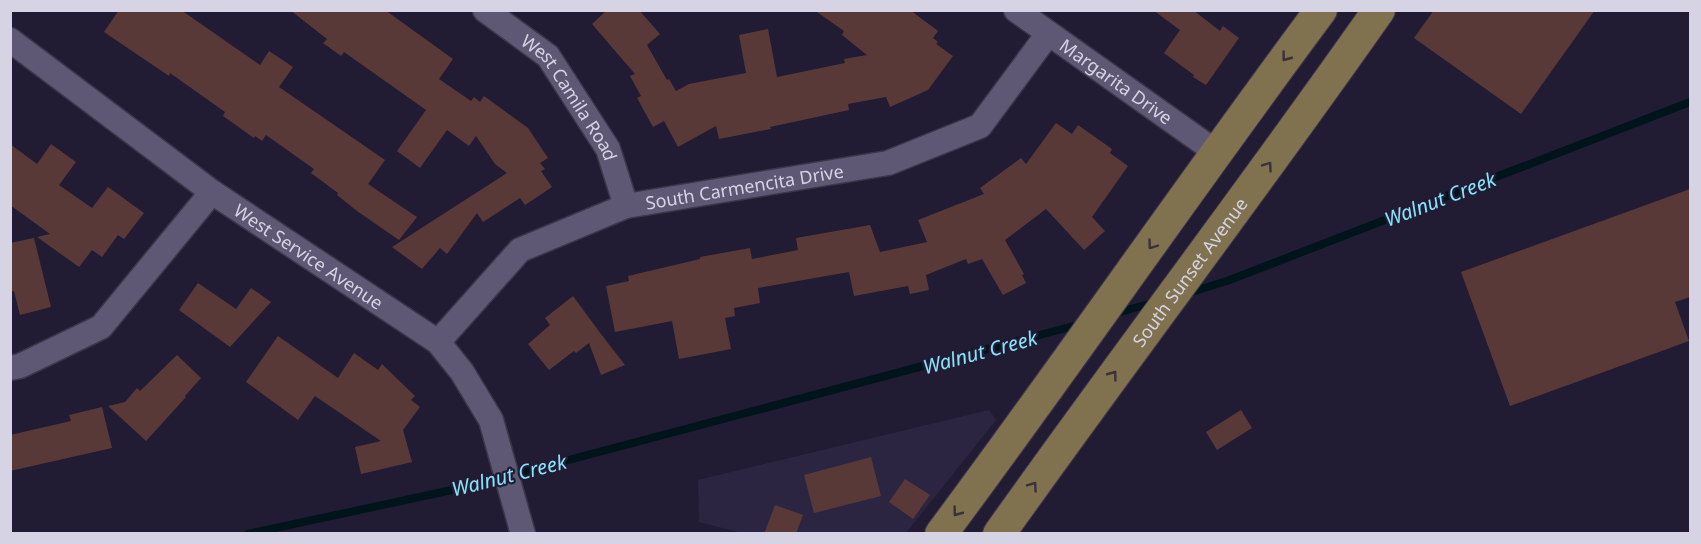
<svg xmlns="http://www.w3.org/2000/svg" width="1701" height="544" font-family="'Noto Sans',sans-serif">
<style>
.built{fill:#2c2542}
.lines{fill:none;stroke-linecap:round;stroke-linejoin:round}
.stream{stroke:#00151b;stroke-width:8}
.building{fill:#593938}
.minor-casing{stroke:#3c364a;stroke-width:27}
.major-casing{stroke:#3c364a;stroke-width:34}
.minor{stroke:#5e5875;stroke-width:24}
.major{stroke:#80724f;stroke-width:32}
.oneway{stroke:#3a313b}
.labels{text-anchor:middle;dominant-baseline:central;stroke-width:4.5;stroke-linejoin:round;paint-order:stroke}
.street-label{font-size:18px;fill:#d6d3e4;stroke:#221b34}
.water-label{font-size:20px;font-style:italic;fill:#87e4fa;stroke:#221b34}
</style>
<rect width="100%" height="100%" fill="#221b34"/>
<path class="built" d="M989 410 996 420 906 533H742L699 522 698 480Z"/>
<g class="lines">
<path class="stream" d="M1188 293 1227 281 1690 102
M1113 314 1156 302
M248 534 475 485 1081 324"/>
</g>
<path class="building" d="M119 10H181L260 65 269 51 293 67 279 87 385 160 368 184 417 217 399 240 357 211 337 195 338 193 311 173 314 169 266 135 262 141 255 136 254 138 223 116 225 112 170 73 169 76 104 32Z
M290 10H385L453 59 439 79 471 101 474 97 480 102 484 96 528 128 548 158 540 163 545 169 541 171 552 187 525 205 520 198 483 222 477 213 447 254 440 248 422 269 392 247 507 173 495 164 476 136 469 146 447 130 420 168 397 151 426 110 344 52 341 56 323 43 327 39Z
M607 10H639L660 34 647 45 667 80 669 79 676 91 689 84 746 73 739 35 768 29 777 77 845 63 844 59 867 55 842 35 844 31 814 10H910L938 31 933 38 938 42 936 44 953 56 928 90 890 107 886 97 848 104 849 110 770 127 771 129 719 139 716 126 678 147 664 121 653 127 637 98 641 96 630 76 635 74 592 24Z
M1153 10H1193L1220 31 1223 26 1239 38 1206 85 1193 77 1194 75 1164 53 1180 30Z
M1434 10H1595L1521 114 1414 38Z
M1056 123 1072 134 1078 125 1112 149 1110 153 1128 166 1092 217 1105 231 1084 250 1046 209 1005 240 1024 274 1022 275 1026 283 1003 295 982 259 968 264 966 259 926 275 929 290 910 294 908 286 854 296 849 272 758 288 760 303 734 308 735 316 725 318 731 349 679 359 672 321 615 332 606 286 629 281 628 276 700 259V257L750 248 752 259 798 250 796 238 870 225 880 252 927 242 918 220 984 194 980 188 1021 158 1026 164Z
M10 144 37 164 51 144 76 162 59 185 92 208 108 187 144 213 124 239 118 235 102 257 92 250 79 267 37 237 50 234 10 205Z
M1690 189V297L1675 302 1689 341 1510 406 1461 272Z
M34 238 51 307 20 315 14 291 10 292V243Z
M198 283 236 309 251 288 271 302 230 347 179 310Z
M573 296 601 334 625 365 601 375 589 343 576 353 574 351 549 370 528 344 550 325 545 318Z
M278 336 338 378 354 353 378 370 382 364 415 396 411 400 420 407 403 430 412 462 361 474 355 447 381 441 315 396 298 420 246 382Z
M177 355 201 378 185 396 186 397 146 441 108 406 125 402 137 388 140 391Z
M102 407 112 448 10 471V435L71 421 69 415Z
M1241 410 1252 428 1217 450 1206 432Z
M871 457 881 496 814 513 804 475Z
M905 479 930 495 913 519 889 502Z
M775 505 803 515 796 534H764Z"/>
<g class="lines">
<g class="minor-casing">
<g id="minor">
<path id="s1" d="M485 10 548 56 608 149 626 206"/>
<path id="s2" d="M1016 10 1216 152"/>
<path id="s3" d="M10 40 212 192 438 342 462 372 491 420 523 534"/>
<path id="s4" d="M438 342 520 250 626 206 888 163 980 126 1048 34"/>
<path d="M10 368 20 366 101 327 212 192"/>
</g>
</g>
<g class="major-casing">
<g id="major">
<path d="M941 534C1070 361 1192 183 1321 10"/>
<path id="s5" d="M999 534C1124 358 1255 187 1379 10"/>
</g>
</g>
<use href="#minor" class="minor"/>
<use href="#major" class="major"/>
</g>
<defs><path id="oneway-chevron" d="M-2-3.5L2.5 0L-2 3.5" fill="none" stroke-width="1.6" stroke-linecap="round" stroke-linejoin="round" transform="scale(1.5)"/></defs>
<g class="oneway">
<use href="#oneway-chevron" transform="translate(1286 57) rotate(127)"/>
<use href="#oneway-chevron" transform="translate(1268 166) rotate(-55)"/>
<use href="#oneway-chevron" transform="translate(1152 245) rotate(126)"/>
<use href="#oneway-chevron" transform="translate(1113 375) rotate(-53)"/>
<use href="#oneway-chevron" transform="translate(1033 486) rotate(-55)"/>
<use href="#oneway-chevron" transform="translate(957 512) rotate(127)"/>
</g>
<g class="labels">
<g class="street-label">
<text stroke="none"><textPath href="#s2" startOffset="123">Margarita Drive</textPath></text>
<text stroke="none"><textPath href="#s1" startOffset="124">West Camila Road</textPath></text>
<text stroke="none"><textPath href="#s4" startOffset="358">South Carmencita Drive</textPath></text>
<text stroke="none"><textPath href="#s3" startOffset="369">West Service Avenue</textPath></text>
<text stroke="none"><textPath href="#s5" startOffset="324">South Sunset Avenue</textPath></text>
</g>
<g class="water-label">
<text transform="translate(1440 199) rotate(-21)">Walnut Creek</text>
<text transform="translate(980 352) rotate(-15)">Walnut Creek</text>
<text transform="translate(509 475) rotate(-14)">Walnut Creek</text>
</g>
</g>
<rect width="1701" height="544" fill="none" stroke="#d6d3e4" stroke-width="24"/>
</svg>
